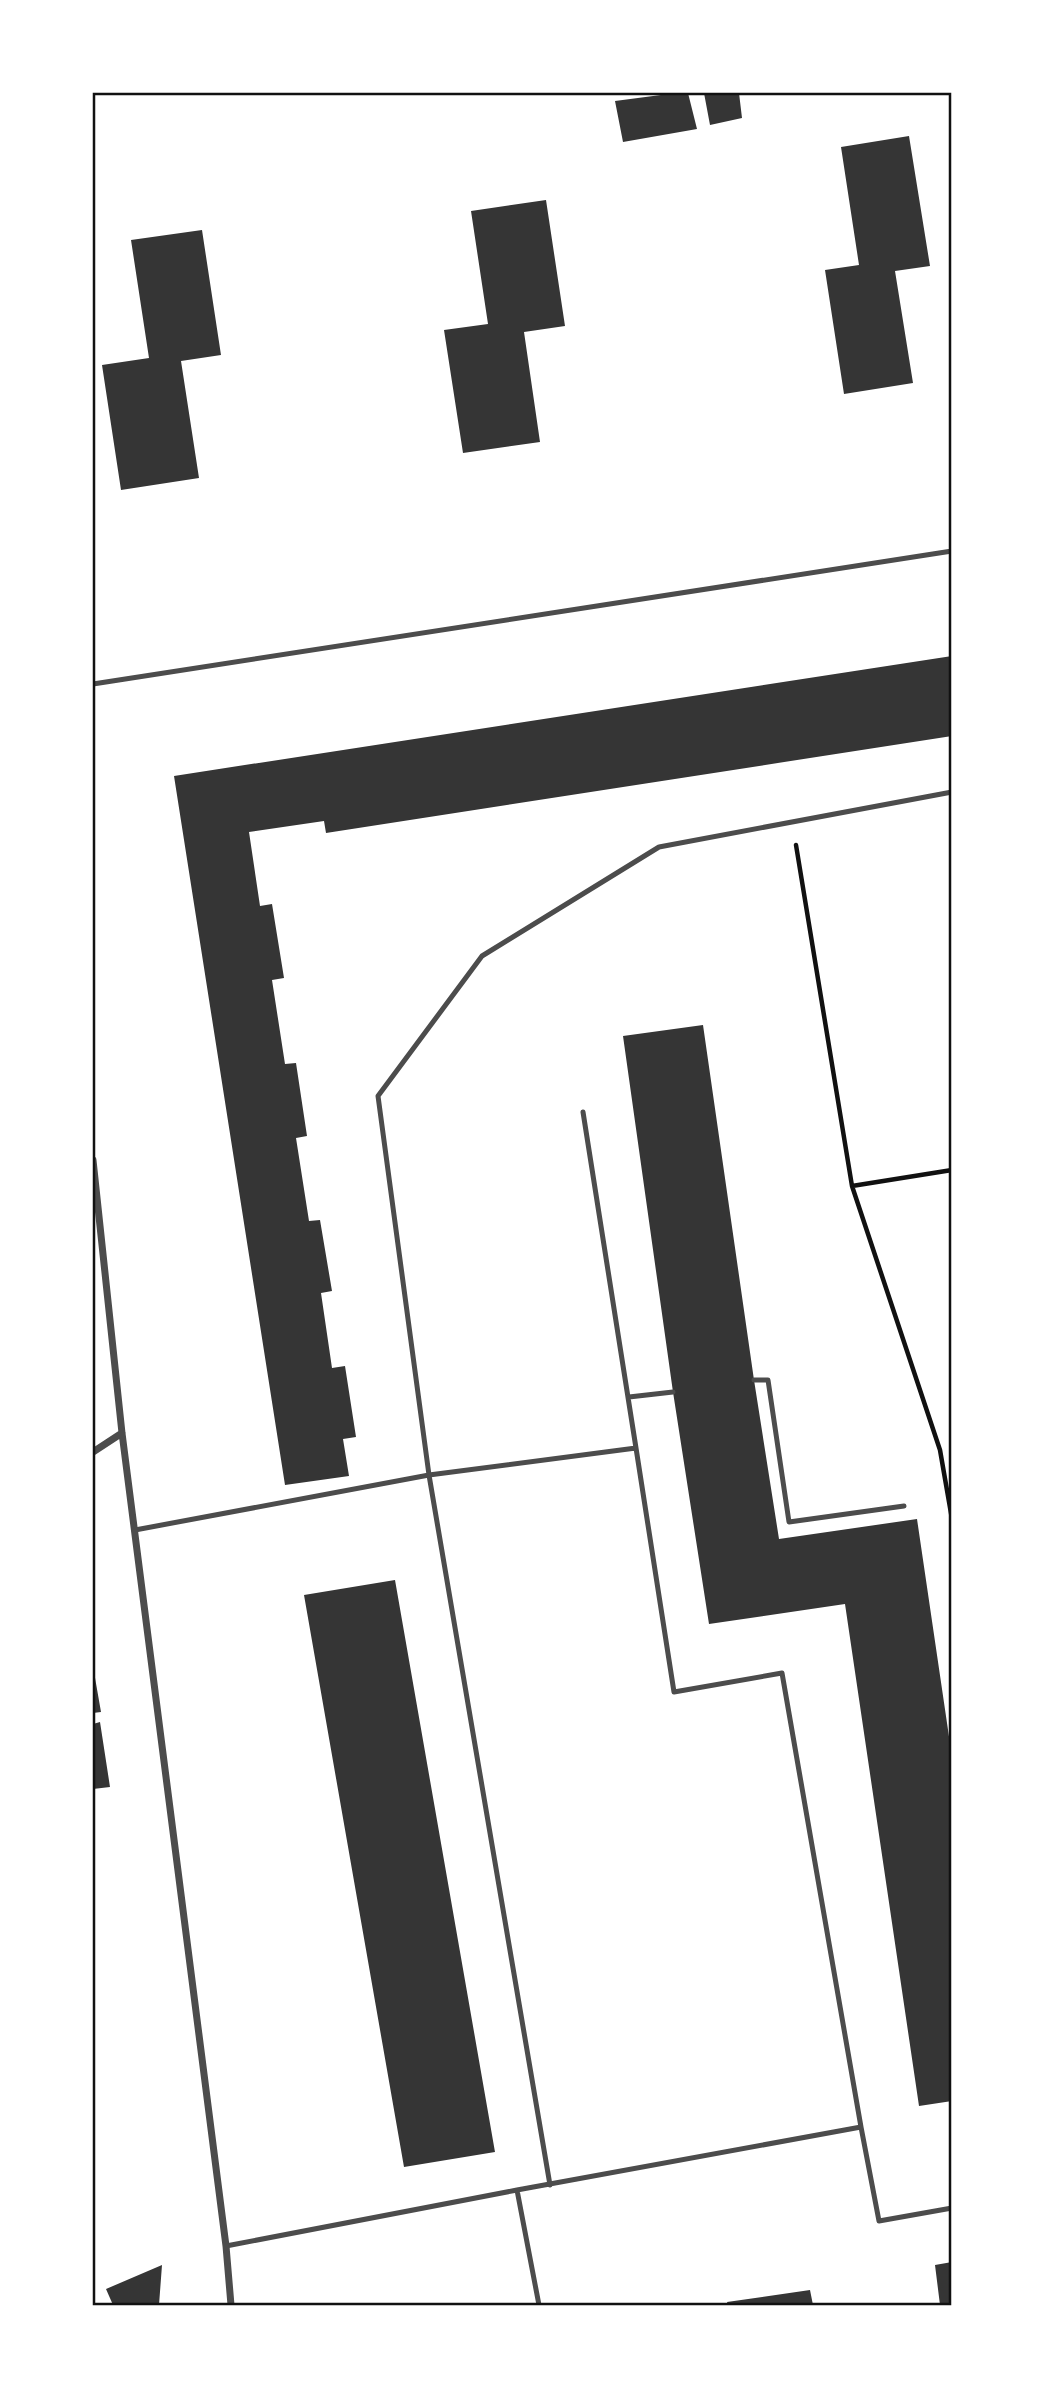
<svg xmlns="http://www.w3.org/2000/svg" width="1045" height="2398" font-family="Overpass,sans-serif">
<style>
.building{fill:#353535}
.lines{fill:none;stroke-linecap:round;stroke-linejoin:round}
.path{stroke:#111;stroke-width:4.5}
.service{stroke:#4c4c4c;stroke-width:5}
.minor{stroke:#4c4c4c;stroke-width:7}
.neatline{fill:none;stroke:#111;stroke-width:2.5}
</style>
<rect width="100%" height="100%" fill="#fff"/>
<path class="building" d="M676 93H688L697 129 623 142 615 101Z
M704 93H739L742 118 710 125Z
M909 136 930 266 895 271 913 383 844 394 825 270 859 265 841 147Z
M546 200 565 326 524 332 540 442 463 453 444 330 488 324 471 211Z
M202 230 221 355 181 361 199 478 121 490 102 365 149 358 131 240Z
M952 656V736L326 833 324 821 249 832 260 906 272 904 284 978 272 980 285 1064 296 1063 307 1136 296 1138 309 1221 320 1220 332 1291 321 1293 332 1368 345 1366 356 1437 343 1439 349 1476 285 1485 174 776Z
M703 1025 754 1380 779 1539 917 1519 952 1757V2101L919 2106 845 1604 709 1624 673 1392 623 1036Z
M395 1580 495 2152 404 2167 304 1595Z
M93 1672H94L101 1712 93 1713Z
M100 1722 110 1787 93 1789V1724Z
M952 2262V2305H940L935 2265Z
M162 2265 159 2305H113L106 2289Z
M810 2290 813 2305H728L727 2302Z"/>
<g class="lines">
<path class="path" d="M796 845 852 1186 940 1450 952 1519
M852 1186 952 1170"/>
<path class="service" d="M93 684 952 551
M583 1112 636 1448
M754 1380H768L789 1522 904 1506
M629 1397 673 1392
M135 1530 429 1475 636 1448 674 1692 782 1673 861 2127
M550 2185 429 1475 378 1096 482 956 659 847 952 792
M517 2190 861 2127 879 2221 952 2208
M226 2246 517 2190 539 2305"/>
<path class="minor" d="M93 1160 122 1433 226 2246 231 2305
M93 1452 122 1433"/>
</g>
<rect width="1045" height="2398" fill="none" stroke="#ffffff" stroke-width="189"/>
<rect x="94" y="94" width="856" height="2210" class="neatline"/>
</svg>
